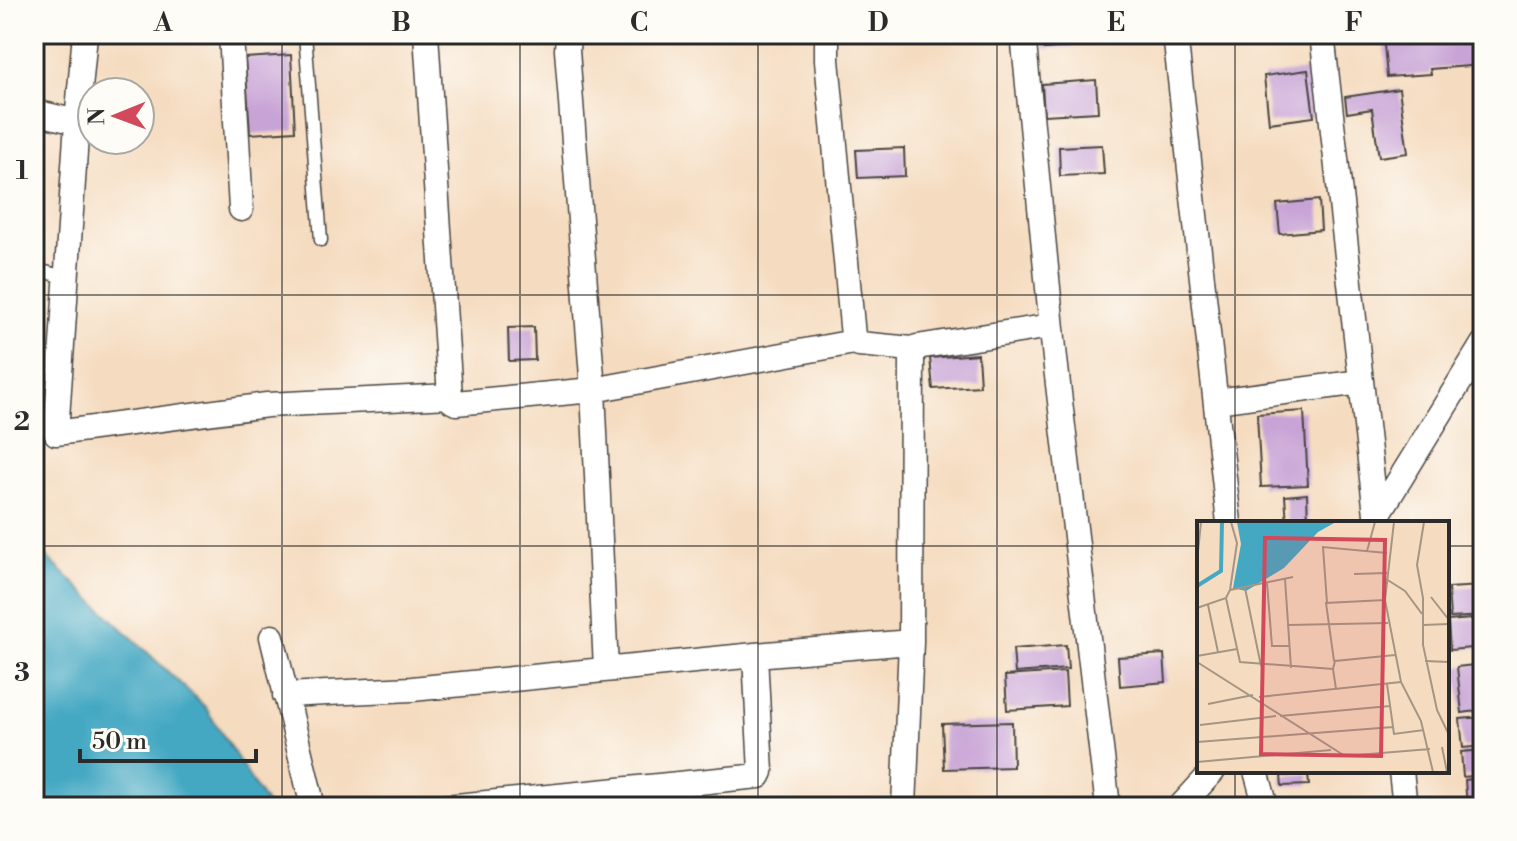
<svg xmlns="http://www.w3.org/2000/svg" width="1517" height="841" font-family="'Libre Bodoni',serif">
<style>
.water{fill:#44a8c3;stroke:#386a77;stroke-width:2}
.building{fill:#c8a3d6}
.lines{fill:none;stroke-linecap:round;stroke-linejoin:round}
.service-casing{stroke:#494541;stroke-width:15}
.minor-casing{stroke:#494541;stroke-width:27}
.service{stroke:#fff;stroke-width:12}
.minor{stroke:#fff;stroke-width:24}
.grid{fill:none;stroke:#2b2b2b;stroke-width:2;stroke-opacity:0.55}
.inset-river{fill:none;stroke:#44a8c3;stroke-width:4}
.inset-road{fill:none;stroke:#a49584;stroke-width:2}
.view{fill:#d1495b;fill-opacity:0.15;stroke:#d1495b;stroke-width:4}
.inset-edge{fill:none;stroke:#2b2b2b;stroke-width:4}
.neatline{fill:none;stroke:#2b2b2b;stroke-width:3}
.grid-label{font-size:26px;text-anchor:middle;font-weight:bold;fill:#2b2b2b}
</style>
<rect width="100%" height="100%" fill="#fdfcf7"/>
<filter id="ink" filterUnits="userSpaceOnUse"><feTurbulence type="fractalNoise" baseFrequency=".0125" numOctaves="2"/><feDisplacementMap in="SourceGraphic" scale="16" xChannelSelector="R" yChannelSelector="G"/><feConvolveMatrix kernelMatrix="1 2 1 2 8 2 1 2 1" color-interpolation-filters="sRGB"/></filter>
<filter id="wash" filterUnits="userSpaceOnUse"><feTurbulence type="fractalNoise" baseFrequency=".006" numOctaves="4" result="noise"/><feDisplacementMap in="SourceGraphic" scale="32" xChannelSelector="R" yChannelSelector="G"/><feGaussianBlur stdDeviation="1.8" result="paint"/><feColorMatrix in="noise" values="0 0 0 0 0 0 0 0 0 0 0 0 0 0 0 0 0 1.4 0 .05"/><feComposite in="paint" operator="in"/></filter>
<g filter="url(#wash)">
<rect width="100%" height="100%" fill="#f5dbbf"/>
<path class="water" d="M34 545 205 707 268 807H34Z"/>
<g id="blocks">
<path class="building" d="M1043 34H1094L1095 45 1044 49Z
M1383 34H1482L1483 65 1430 69 1431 74 1387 77Z
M291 55 295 131 250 134 245 58Z
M1308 70 1314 117 1269 123 1264 76Z
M1096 80 1098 112 1044 115 1042 84Z
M1399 89 1408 153 1379 157 1372 109 1347 113 1345 97Z
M1102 145 1104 174 1060 176 1059 147Z
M904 148 905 176 858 178 856 150Z
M1319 200 1321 230 1280 234 1277 204Z
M534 327 535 360 509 361 508 328Z
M978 354 980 386 933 389 930 358Z
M1304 411 1308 485 1261 487 1257 414Z
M1307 494 1308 523H1287L1285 496Z
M1482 586 1483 616 1450 618 1448 588Z
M1483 618V647L1450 650 1448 621Z
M1066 645 1068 669 1015 673 1013 649Z
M1164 654 1166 682 1120 686 1118 657Z
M1483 664V710L1462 713 1457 667Z
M1065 672 1067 706 1007 710 1005 676Z
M1483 717V746L1463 748 1460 719Z
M1012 722 1013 767 944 769 942 724Z
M1483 750V775L1463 777 1461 752Z
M1308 774 1309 785 1282 786 1281 776Z
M1483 778V807H1467L1465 780Z
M1379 801 1380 807H1335V804Z"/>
</g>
</g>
<g filter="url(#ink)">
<use href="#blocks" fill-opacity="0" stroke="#494541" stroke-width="2"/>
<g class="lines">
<g class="service-casing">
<path id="service" d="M305 34 321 240
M34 269 65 277"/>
</g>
<g class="minor-casing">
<path id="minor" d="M85 34 77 122 56 433 267 405 450 396
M231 34 241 209
M426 34 450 396 452 401 456 403 593 390 854 342
M568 34 567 50 593 390 606 669
M827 34V60L853 336 854 342 859 344 912 349
M1023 34 1055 359 1108 807
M1175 34 1229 523
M1322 34 1377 523
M34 112 77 122
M1216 401 1361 382
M1373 523 1483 344
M272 637 313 807
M285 695 412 689 755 655 911 642
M1256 771 1266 807
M1401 771 1405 807
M446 807 759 776 761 772 755 655
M904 807 911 642 912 349 917 347 1051 326
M1180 807 1213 771"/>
</g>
<use href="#service" class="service"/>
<use href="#minor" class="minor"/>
</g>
</g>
<path class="grid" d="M282 34V807M520 34V807M758 34V807M997 34V807M1235 34V523M34 295H1483M34 546H1199M1447 546H1483M1235 771V807"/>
<g transform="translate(1197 521)">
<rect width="252" height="252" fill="#f5dbbf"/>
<path d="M40 1H139L121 11 87 47 49 70 36 67 44 23Z" fill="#44a8c3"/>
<path class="inset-river" d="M0 65 24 50 25 1"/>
<path class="inset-road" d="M197 1 188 79 204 161 224 200 236 251M227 1 220 44 226 77V124L240 189 252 214M170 30 178 1M0 41 4 1M157 53 190 52M88 58 94 147M189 58 208 70 225 93M70 62 75 125H93M48 67 64 145M33 69 40 22 34 1M234 76 252 99M29 77 43 141 136 148 139 168M130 82 126 26 190 32M11 84 21 131M0 87 29 77 33 69 96 56M91 104 191 102M226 104 252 103M0 135 40 128M137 140 129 82 188 79M228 140 252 141M0 141 148 235 233 228M136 148 138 140 198 134M190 163 197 213 227 209M62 176 204 161M11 183 56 174M83 195 193 185M3 204 79 195M0 221 196 206M245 226 250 251M0 241 134 229"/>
<path class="view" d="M68 17 188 19 184 235 64 233Z"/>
<rect width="252" height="252" class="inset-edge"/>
</g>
<rect width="1517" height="841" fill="none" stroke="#fdfcf7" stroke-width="88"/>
<g transform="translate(116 116) rotate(269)"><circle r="38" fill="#fdfcf7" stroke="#a9a8a5" stroke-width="2"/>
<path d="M0-6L14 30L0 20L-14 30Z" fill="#d1495b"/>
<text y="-12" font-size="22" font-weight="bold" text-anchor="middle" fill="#2b2b2b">N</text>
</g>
<path d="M80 749v12h176v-12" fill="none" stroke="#2b2b2b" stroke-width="4"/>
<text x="92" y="749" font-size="24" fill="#2b2b2b" stroke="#fdfcf7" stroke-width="6" paint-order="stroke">50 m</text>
<rect x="44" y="44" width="1429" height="753" class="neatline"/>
<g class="grid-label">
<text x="163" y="31">A</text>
<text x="401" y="31">B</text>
<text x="639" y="31">C</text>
<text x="878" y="31">D</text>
<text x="1116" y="31">E</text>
<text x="1354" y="31">F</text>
<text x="22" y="179">1</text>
<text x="22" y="430">2</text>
<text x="22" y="681">3</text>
</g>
</svg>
